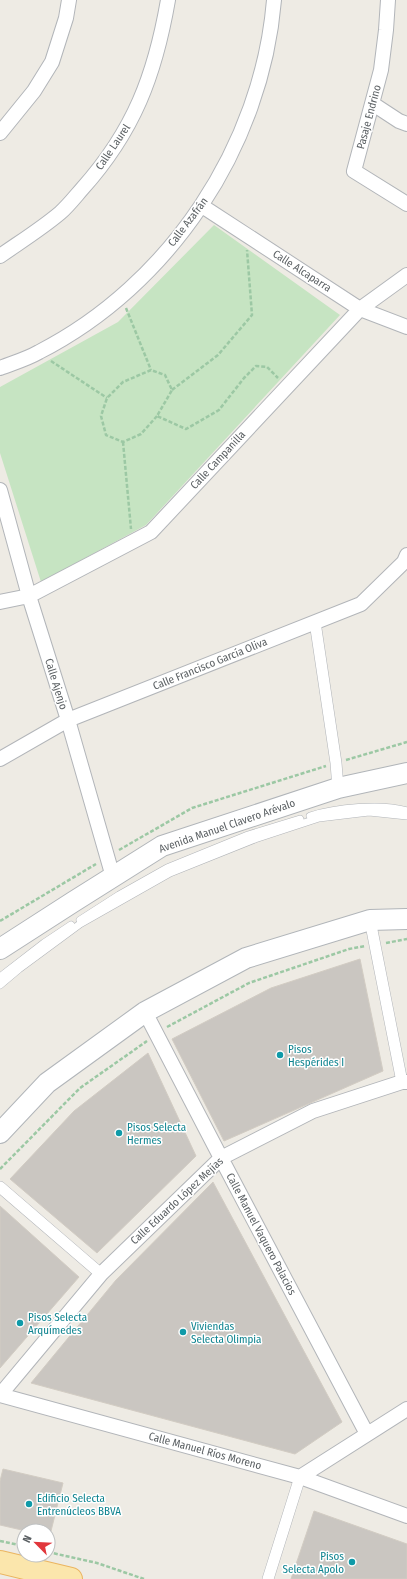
<svg xmlns="http://www.w3.org/2000/svg" width="407" height="1579" font-family="'Fira Sans Condensed',sans-serif">
<style>
.green{fill:#c6e4c2}
.building{fill:#cac6c1;stroke:#d2ccc3}
.lines{fill:none;stroke-linecap:round;stroke-linejoin:round}
.service-casing{stroke:#b2b5b9;stroke-width:8}
.pedestrian-casing{stroke:#b2b5b9;stroke-width:12}
.minor-casing{stroke:#b2b5b9;stroke-width:16}
.secondary-casing{stroke:#b1b5b9;stroke-width:22}
.primary-casing{stroke:#ebb560;stroke-width:24}
.path{stroke:#9cc8a4;stroke-width:2.5;stroke-dasharray:4 2;stroke-linecap:butt}
.service{stroke:#fff;stroke-width:7}
.pedestrian{stroke:#fff;stroke-width:11}
.minor{stroke:#fff;stroke-width:14}
.secondary{stroke:#fff;stroke-width:20}
.primary{stroke:#fbe6ac;stroke-width:22}
.culture-dot{fill:#0f9aa8;stroke:#fff;stroke-width:1.5}
.labels{text-anchor:middle;dominant-baseline:central;stroke-width:3;stroke-linejoin:round;paint-order:stroke}
.street-label{font-size:11px;fill:#5c6164;stroke:#fff}
.culture-label{font-size:11px;fill:#0d838f;stroke:#fff;text-anchor:start}
</style>
<rect width="100%" height="100%" fill="#eeebe4"/>
<path class="green" d="M214 225 340 315 146 525 41 582 0 453V387L118 322Z"/>
<path class="building" d="M360 959 383 1071 224 1141 172 1039 271 988Z
M148 1053 196 1156 97 1253 10 1179 74 1111Z
M213 1182 342 1422 295 1454 31 1383 116 1280Z
M0 1206 79 1277 0 1368Z
M3 1469 63 1483 51 1531H26L0 1525V1481Z
M314 1511 407 1544V1579H291Z"/>
<g class="lines">
<g class="service-casing">
<path id="service" d="M310 816C335 808 382 803 407 811
M80 920 119 895 167 868 248 835 300 819
M0 977 44 943 71 925
M0 985 19 969 80 924 170 873 255 839 319 818 369 812 407 816"/>
</g>
<g class="pedestrian-casing">
<path id="pedestrian" d="M315 622 336 763 338 788
M370 920 402 1082
M0 1187 101 1274
M268 1579 300 1477"/>
</g>
<g class="minor-casing">
<path id="minor" d="M388 0 386 30 381 70 354 171 407 204
M373 104 399 121 407 124
M0 133 34 91 52 62 66 18 69 0
M202 206 360 309 407 327
M0 256C20 242 41 229 60 213 68 206 75 197 82 189 134 131 155 75 168 0
M0 368C13 363 27 359 39 352 170 285 262 146 274 0
M0 490 29 596 68 720 113 877
M0 602 29 596 151 532 360 309 407 275
M0 759 68 720 361 604 404 562 407 555
M145 1012 221 1158 367 1434
M0 1395 101 1274 221 1158 313 1111 402 1082H407
M0 1395 300 1477 407 1516
M300 1477 407 1409"/>
</g>
<g class="secondary-casing">
<path id="secondary" d="M0 949 73 902 162 846 338 788 407 773
M0 1133 47 1083 145 1012 246 958 370 920 407 919"/>
</g>
<g class="primary-casing">
<path id="primary" d="M0 1562 71 1579"/>
</g>
<path class="path" d="M126 308 151 370
M51 361 107 398
M172 390 218 355 252 315 247 250
M157 416 141 434 123 442 106 435 101 416 107 398 123 382 151 370 165 375 172 390 157 416 186 429 219 410 244 378 256 366 267 367 278 378
M123 442 131 529
M346 760 407 742
M119 850 192 808 326 766
M0 921 96 864
M386 943 407 939
M167 1027 249 983 349 949 365 946
M0 1169 80 1088 147 1041
M0 1541 24 1546
M48 1552 97 1563 144 1579"/>
<use href="#service" class="service"/>
<use href="#pedestrian" class="pedestrian"/>
<use href="#minor" class="minor"/>
<use href="#secondary" class="secondary"/>
<use href="#primary" class="primary"/>
</g>
<g class="culture-dot">
<circle cx="280" cy="1055" r="4"/>
<circle cx="119" cy="1133" r="4"/>
<circle cx="20" cy="1323" r="4"/>
<circle cx="183" cy="1332" r="4"/>
<circle cx="29" cy="1504" r="4"/>
<circle cx="352" cy="1562" r="4"/>
</g>
<g class="labels">
<g class="street-label">
<text transform="translate(369 117) rotate(-75)">Pasaje Endrino</text>
<text transform="translate(113 147) rotate(-56)">Calle Laurel</text>
<text transform="translate(188 222) rotate(-53)">Calle Azafrán</text>
<text transform="translate(302 271) rotate(33)">Calle Alcaparra</text>
<text transform="translate(218 460) rotate(-47)">Calle Campanilla</text>
<text transform="translate(210 664) rotate(-22)">Calle Francisco García Oliva</text>
<text transform="translate(56 684) rotate(73)">Calle Ajenjo</text>
<text transform="translate(227 826) rotate(-19)">Avenida Manuel Clavero Arévalo</text>
<text transform="translate(177 1201) rotate(-43)">Calle Eduardo López Mejías</text>
<text transform="translate(261 1234) rotate(62)">Calle Manuel Vaquero Palacios</text>
<text transform="translate(205 1451) rotate(15)">Calle Manuel Ríos Moreno</text>
</g>
<g class="culture-label">
<text x="288" y="1049">Pisos<tspan x="288" dy="13">Hespérides I</tspan></text>
<text x="127" y="1127">Pisos Selecta<tspan x="127" dy="13">Hermes</tspan></text>
<text x="28" y="1317">Pisos Selecta<tspan x="28" dy="13">Arquímedes</tspan></text>
<text x="191" y="1326">Viviendas<tspan x="191" dy="13">Selecta Olimpia</tspan></text>
<text x="37" y="1498">Edificio Selecta<tspan x="37" dy="13">Entrenúcleos BBVA</tspan></text>
<text x="344" y="1556" text-anchor="end">Pisos<tspan x="344" dy="13">Selecta Apolo</tspan></text>
</g>
</g>
<g transform="translate(36 1543) rotate(294)"><circle r="19" fill="#ffffff" stroke="#bec0c1"/>
<path d="M0-3L7 15L0 10L-7 15Z" fill="#e1373c"/>
<text y="-6" font-size="11" font-weight="bold" text-anchor="middle" fill="#5c6164">N</text>
</g>
</svg>
